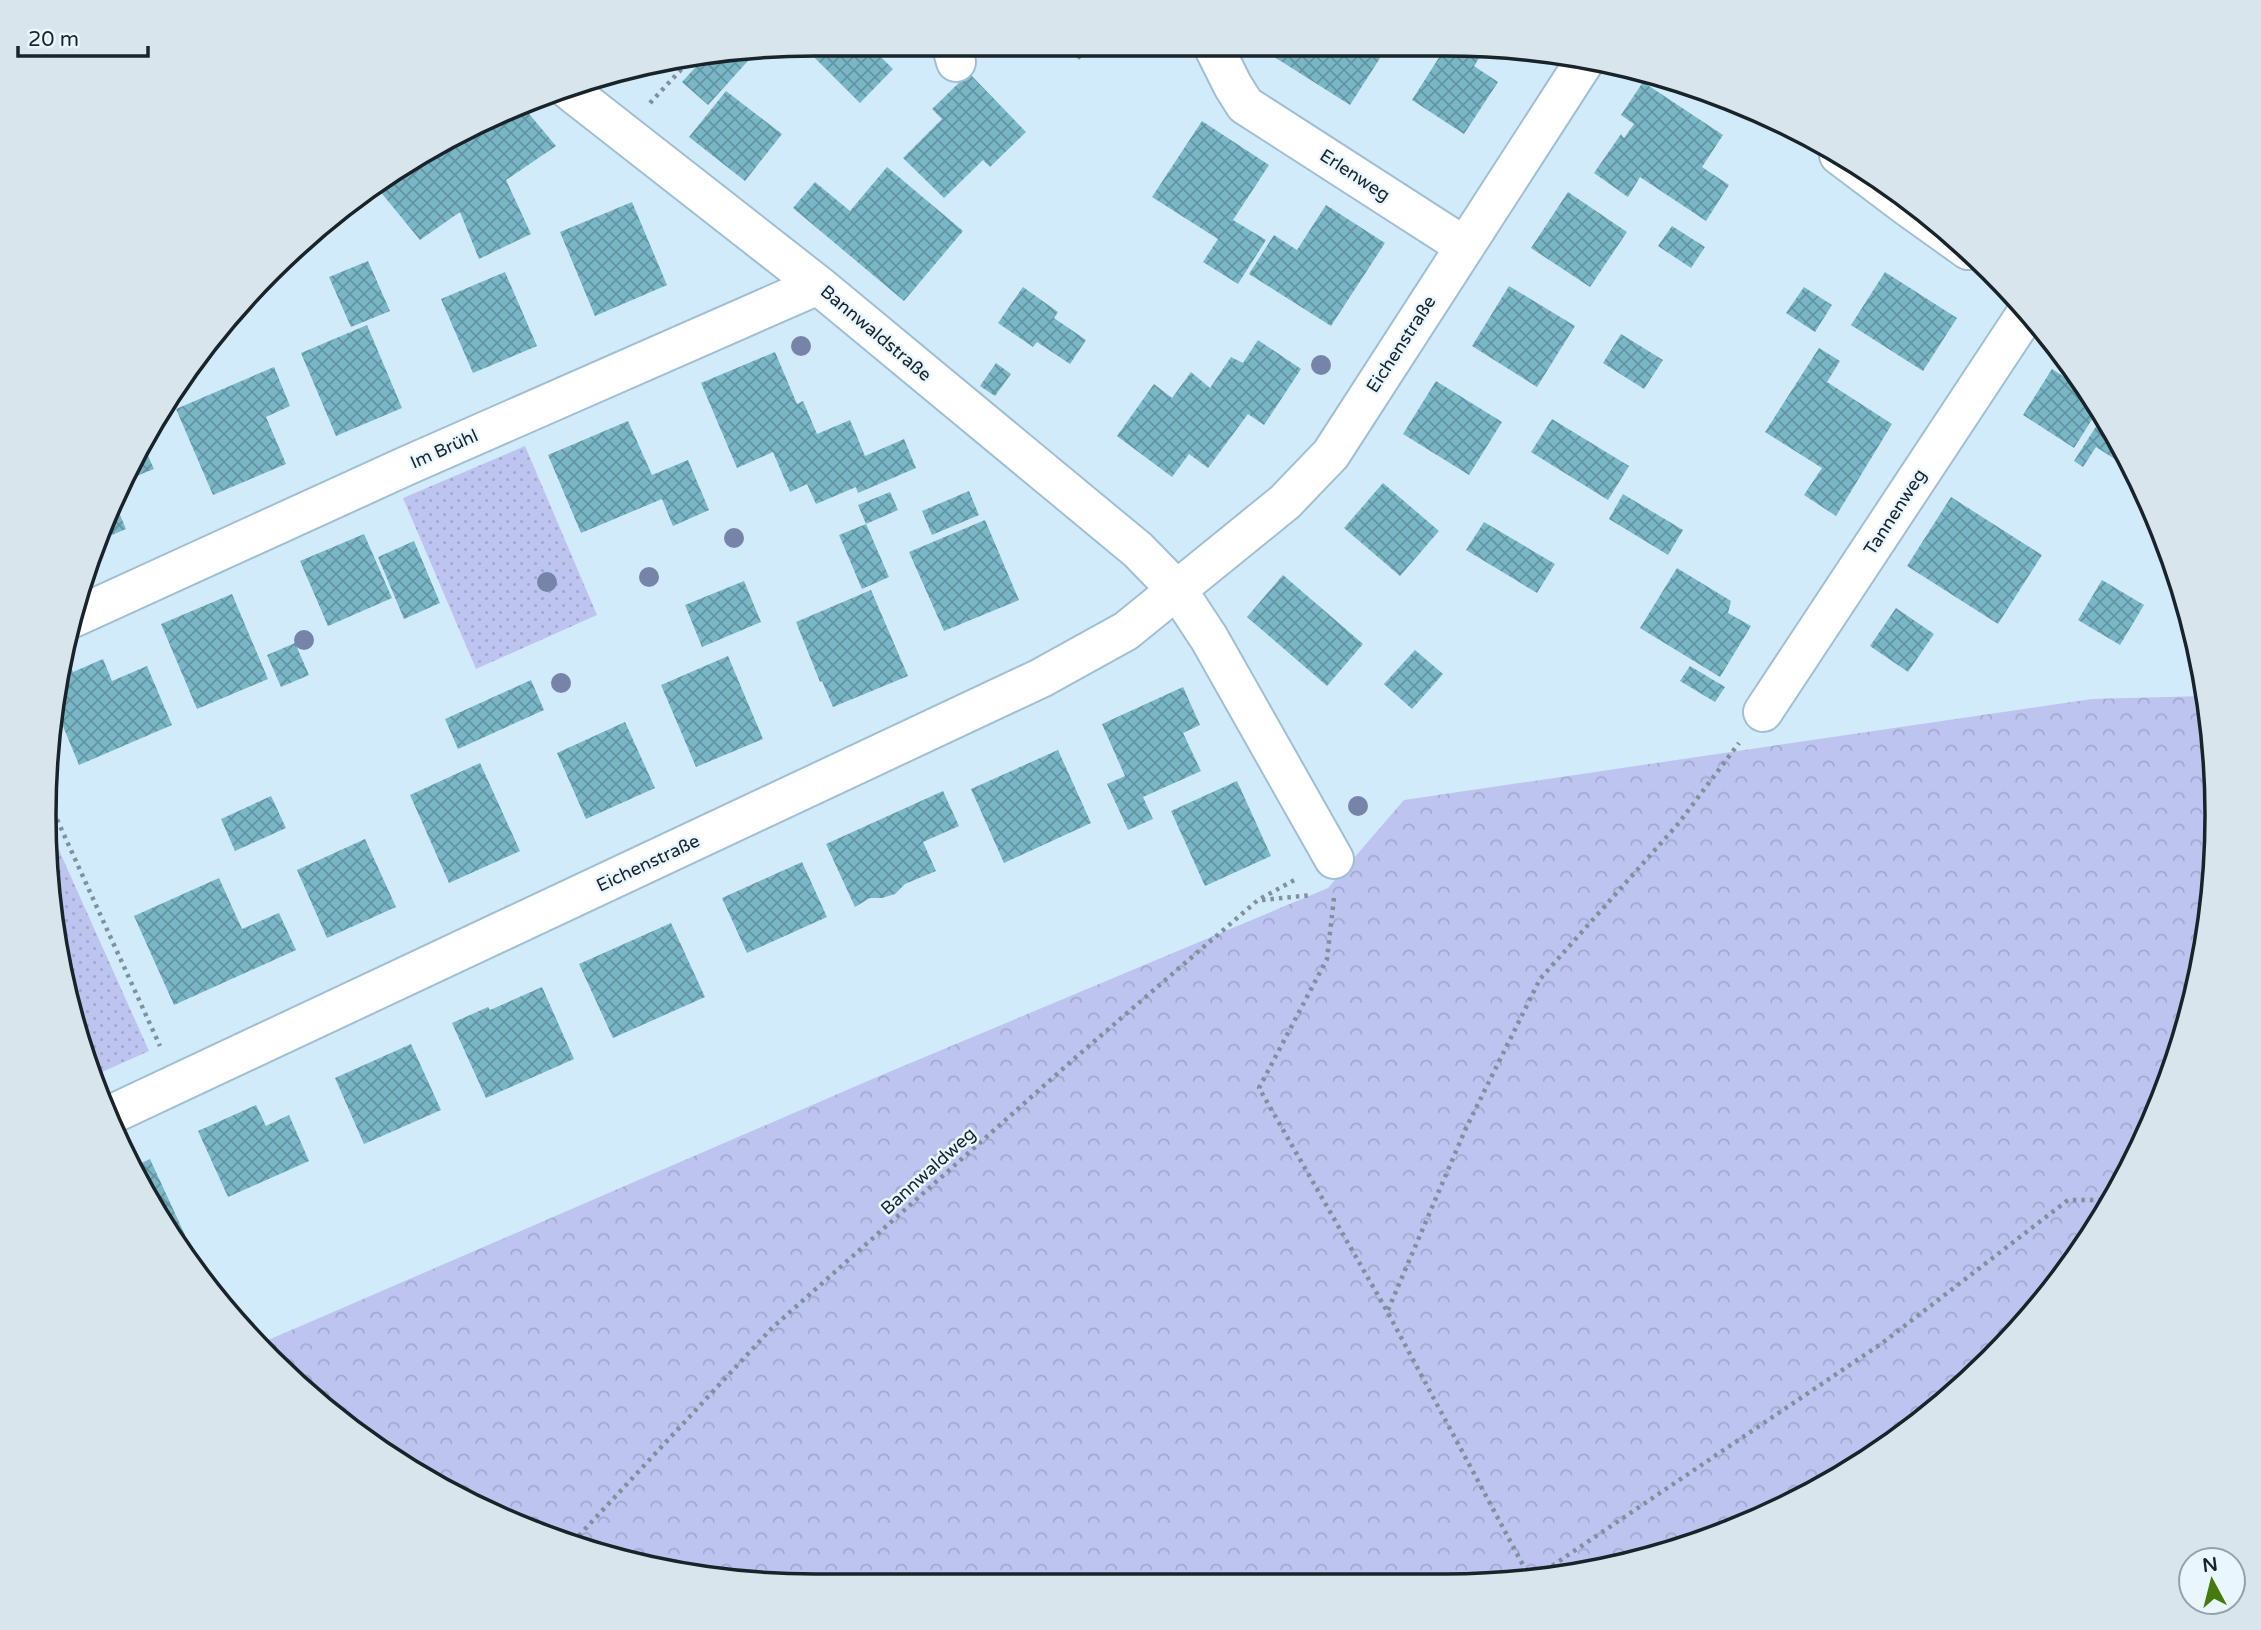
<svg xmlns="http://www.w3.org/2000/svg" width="2261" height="1630" font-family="'Varela Round',sans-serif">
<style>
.grass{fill:url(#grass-dots)}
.forest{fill:url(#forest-crowns)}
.building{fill:url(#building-cross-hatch)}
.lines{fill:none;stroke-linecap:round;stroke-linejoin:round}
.minor-casing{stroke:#a1bfd2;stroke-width:42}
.path{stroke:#7e919d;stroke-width:4.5;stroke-dasharray:3.5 5;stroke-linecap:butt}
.minor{stroke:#fff;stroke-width:38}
.tree{fill:#7684a9}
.labels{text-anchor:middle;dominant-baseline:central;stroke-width:5;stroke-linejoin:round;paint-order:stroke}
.street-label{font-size:18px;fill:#18232a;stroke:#eaf6fe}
.rim{fill:none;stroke:#18232a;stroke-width:3.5}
</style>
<defs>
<pattern id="grass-dots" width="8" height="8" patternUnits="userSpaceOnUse" patternTransform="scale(1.75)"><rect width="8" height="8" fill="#bdc4f0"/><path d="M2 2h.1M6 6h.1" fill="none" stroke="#a2a8ce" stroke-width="1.8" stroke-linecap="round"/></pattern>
<pattern id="forest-crowns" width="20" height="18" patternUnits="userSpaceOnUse" patternTransform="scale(1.75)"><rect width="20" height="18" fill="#bdc4f0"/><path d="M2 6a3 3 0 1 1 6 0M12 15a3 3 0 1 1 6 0" fill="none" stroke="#a2a8ce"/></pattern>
<pattern id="building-cross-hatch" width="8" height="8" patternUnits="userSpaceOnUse" patternTransform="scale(1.75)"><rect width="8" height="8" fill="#7ab7c6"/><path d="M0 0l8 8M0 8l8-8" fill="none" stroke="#6394a1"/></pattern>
</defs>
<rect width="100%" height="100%" fill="#d2ebfa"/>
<path class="grass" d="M525 446 597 615 476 669 403 498Z
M50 830 149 1051 93 1076 50 915Z"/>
<path class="forest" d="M2204 696 2216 764 2211 915 2176 1063 2114 1200 2026 1323 1916 1427 1742 1527 1547 1580 764 1585 615 1560 430 1483 307 1395 259 1344 877 1077 1328 888 1404 800 2092 699Z"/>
<path class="building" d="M817 44H891L879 55 893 69 860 103 809 52Z
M1062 44H1088L1091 47 1079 60Z
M1254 44H1389L1350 105Z
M1439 44 1485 49 1474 66 1498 82 1464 134 1412 100 1445 48Z
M756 52 708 105 682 82 704 58Z
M969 73 1026 132 990 167 983 160 944 198 903 158 942 119 932 109Z
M1643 82 1723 135 1702 167 1729 185 1706 221 1640 177 1628 197 1594 173 1621 134 1624 138 1634 124 1621 115Z
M726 91 782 134 745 181 689 137Z
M520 103 556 146 506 180 531 234 479 259 460 212 420 240 374 184 387 174Z
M1202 121 1269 165 1233 220 1266 240 1238 284 1203 262 1218 239 1152 197Z
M887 167 963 231 904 301 793 208 815 182 850 211Z
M1568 192 1627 232 1590 287 1531 248Z
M632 202 667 285 595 316 560 232Z
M1326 205 1385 243 1331 326 1249 274 1274 235 1297 250Z
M1672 226 1705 247 1691 268 1658 246Z
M368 261 390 311 351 327 329 277Z
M505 272 537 346 473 373 441 299Z
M1885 272 1957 318 1923 371 1851 325Z
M1509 286 1575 326 1537 387 1472 346Z
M1023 287 1058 312 1054 318 1086 340 1070 364 1037 342 1033 347 998 323Z
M1804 287 1832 305 1815 332 1786 313Z
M367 325 402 408 336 436 301 353Z
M1621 334 1663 360 1644 389 1603 363Z
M1258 340 1301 369 1264 425 1248 414 1208 468 1189 454 1172 477 1117 436 1154 384 1172 398 1191 372 1210 388 1231 357 1243 363Z
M1819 348 1840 361 1827 382 1892 424 1836 516 1804 495 1822 468 1765 432Z
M775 352 797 404 803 401 817 434 850 420 865 456 904 439 916 468 858 493 856 487 816 504 807 484 790 492 773 452 737 468 701 383Z
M996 363 1011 374 995 396 980 386Z
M274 367 290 406 266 417 286 464 213 495 176 409Z
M2052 369 2086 391 2098 410 2074 448 2023 415Z
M1436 381 1502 422 1469 475 1403 434Z
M2102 417 2138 474 2096 447 2083 467 2074 461Z
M1552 419 1629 466 1608 500 1531 452Z
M628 421 652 475 688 460 709 510 673 526 662 499 581 533 548 455Z
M143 445 154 469 119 483 123 474Z
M1383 483 1439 531 1400 576 1344 528Z
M969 491 979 515 932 535 922 511Z
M890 492 898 510 866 524 858 505Z
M1623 494 1683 530 1668 555 1609 519Z
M1951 497 2042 555 1998 624 1907 566Z
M113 498 126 529 95 542Z
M985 520 1019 600 944 631 909 552Z
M1484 522 1555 564 1537 593 1466 550Z
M866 524 889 577 862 589 839 535Z
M364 534 392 598 328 626 300 561Z
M414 541 440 603 404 619 378 557Z
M1677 568 1731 601 1728 613 1751 626 1720 677 1640 628Z
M1283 575 1363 644 1327 686 1247 617Z
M2102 580 2144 605 2120 645 2078 620Z
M744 581 761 622 702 647 685 605Z
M871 590 908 676 833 707 822 681 820 682 796 622Z
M232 594 268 679 197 709 161 624Z
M1896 608 1934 634 1908 672 1870 646Z
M295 643 309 675 281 687 267 655Z
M1415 650 1443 674 1412 709 1384 684Z
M728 656 763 739 696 767 661 685Z
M103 659 112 681 147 666 172 725 79 765 53 702 60 672 71 668 73 672Z
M1690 666 1725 687 1715 702 1680 681Z
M531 680 544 710 458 749 445 719Z
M1183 687 1200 725 1183 733 1201 771 1143 797 1153 819 1128 830 1107 784 1125 776 1102 724Z
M625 722 655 788 586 819 557 753Z
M1058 750 1091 823 1004 863 971 789Z
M480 763 520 851 449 883 410 795Z
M1237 781 1271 856 1205 886 1171 811Z
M943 791 959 826 923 842 936 871 905 884 895 894 882 898H870L855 907 826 844Z
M271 796 286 828 235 851 221 819Z
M365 839 396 907 327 938 297 870Z
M802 862 827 917 747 953 722 898Z
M219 878 242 929 279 913 296 950 174 1005 134 916Z
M671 923 705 997 613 1038 579 964Z
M542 987 574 1059 486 1098 452 1023 488 1007 490 1010Z
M411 1044 441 1110 364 1144 335 1078Z
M256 1105 266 1126 289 1115 309 1161 228 1197 198 1131Z
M150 1159 185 1235 177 1239 135 1166Z"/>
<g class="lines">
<g class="minor-casing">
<path id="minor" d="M951 44 956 62
M1212 44 1233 86 1245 105 1464 246
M565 87 818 285 1138 550 1178 591 1209 638 1334 859
M1839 155 1908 207 1968 250
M73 618 406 466 818 285
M1763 712 2027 312
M106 1117 1041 678 1126 631 1285 502 1331 454 1584 62"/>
</g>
<path class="path" d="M650 103 690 60
M50 804 160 1046
M1334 898 1327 959 1259 1088 1387 1311 1531 1580
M1262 900 1312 895
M1388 1310 1466 1128 1540 979 1678 824 1739 743
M573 1542 772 1328 1075 1058 1258 900 1298 878
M1531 1580 1881 1344 2068 1200H2114"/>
<use href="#minor" class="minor"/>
</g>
<g class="tree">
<circle cx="801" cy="346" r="10"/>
<circle cx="1321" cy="365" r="10"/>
<circle cx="734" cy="538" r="10"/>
<circle cx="649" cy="577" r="10"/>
<circle cx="547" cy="582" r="10"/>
<circle cx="304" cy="640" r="10"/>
<circle cx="561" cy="683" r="10"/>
<circle cx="1358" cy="806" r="10"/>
</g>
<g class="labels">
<g class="street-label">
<text transform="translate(1355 175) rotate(33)">Erlenweg</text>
<text transform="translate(876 333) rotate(40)">Bannwaldstraße</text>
<text transform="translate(1401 344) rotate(-57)">Eichenstraße</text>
<text transform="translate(444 449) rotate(-24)">Im Brühl</text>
<text transform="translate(1895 512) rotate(-57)">Tannenweg</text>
<text transform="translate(648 863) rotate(-25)">Eichenstraße</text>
<text transform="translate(928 1171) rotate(-42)">Bannwaldweg</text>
</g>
</g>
<path d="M0 0H2261V1630H0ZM815 56H1446A759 759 0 0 1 2205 815V815A759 759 0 0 1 1446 1574H815A759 759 0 0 1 56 815V815A759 759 0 0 1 815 56Z" fill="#d9e5ed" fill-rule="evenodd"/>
<path class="rim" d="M815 56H1446A759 759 0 0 1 2205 815V815A759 759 0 0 1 1446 1574H815A759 759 0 0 1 56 815V815A759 759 0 0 1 815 56Z"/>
<g transform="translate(2212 1581) rotate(353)"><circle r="33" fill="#eaf6fe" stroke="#96a2a9" stroke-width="2"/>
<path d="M0-5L12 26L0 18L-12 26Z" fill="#467b0c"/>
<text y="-10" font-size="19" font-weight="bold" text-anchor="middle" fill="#18232a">N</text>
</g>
<path d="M18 46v10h130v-10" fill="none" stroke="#18232a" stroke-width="3.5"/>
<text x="28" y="46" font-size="21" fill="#18232a" stroke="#eaf6fe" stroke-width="5" paint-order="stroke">20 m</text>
</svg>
